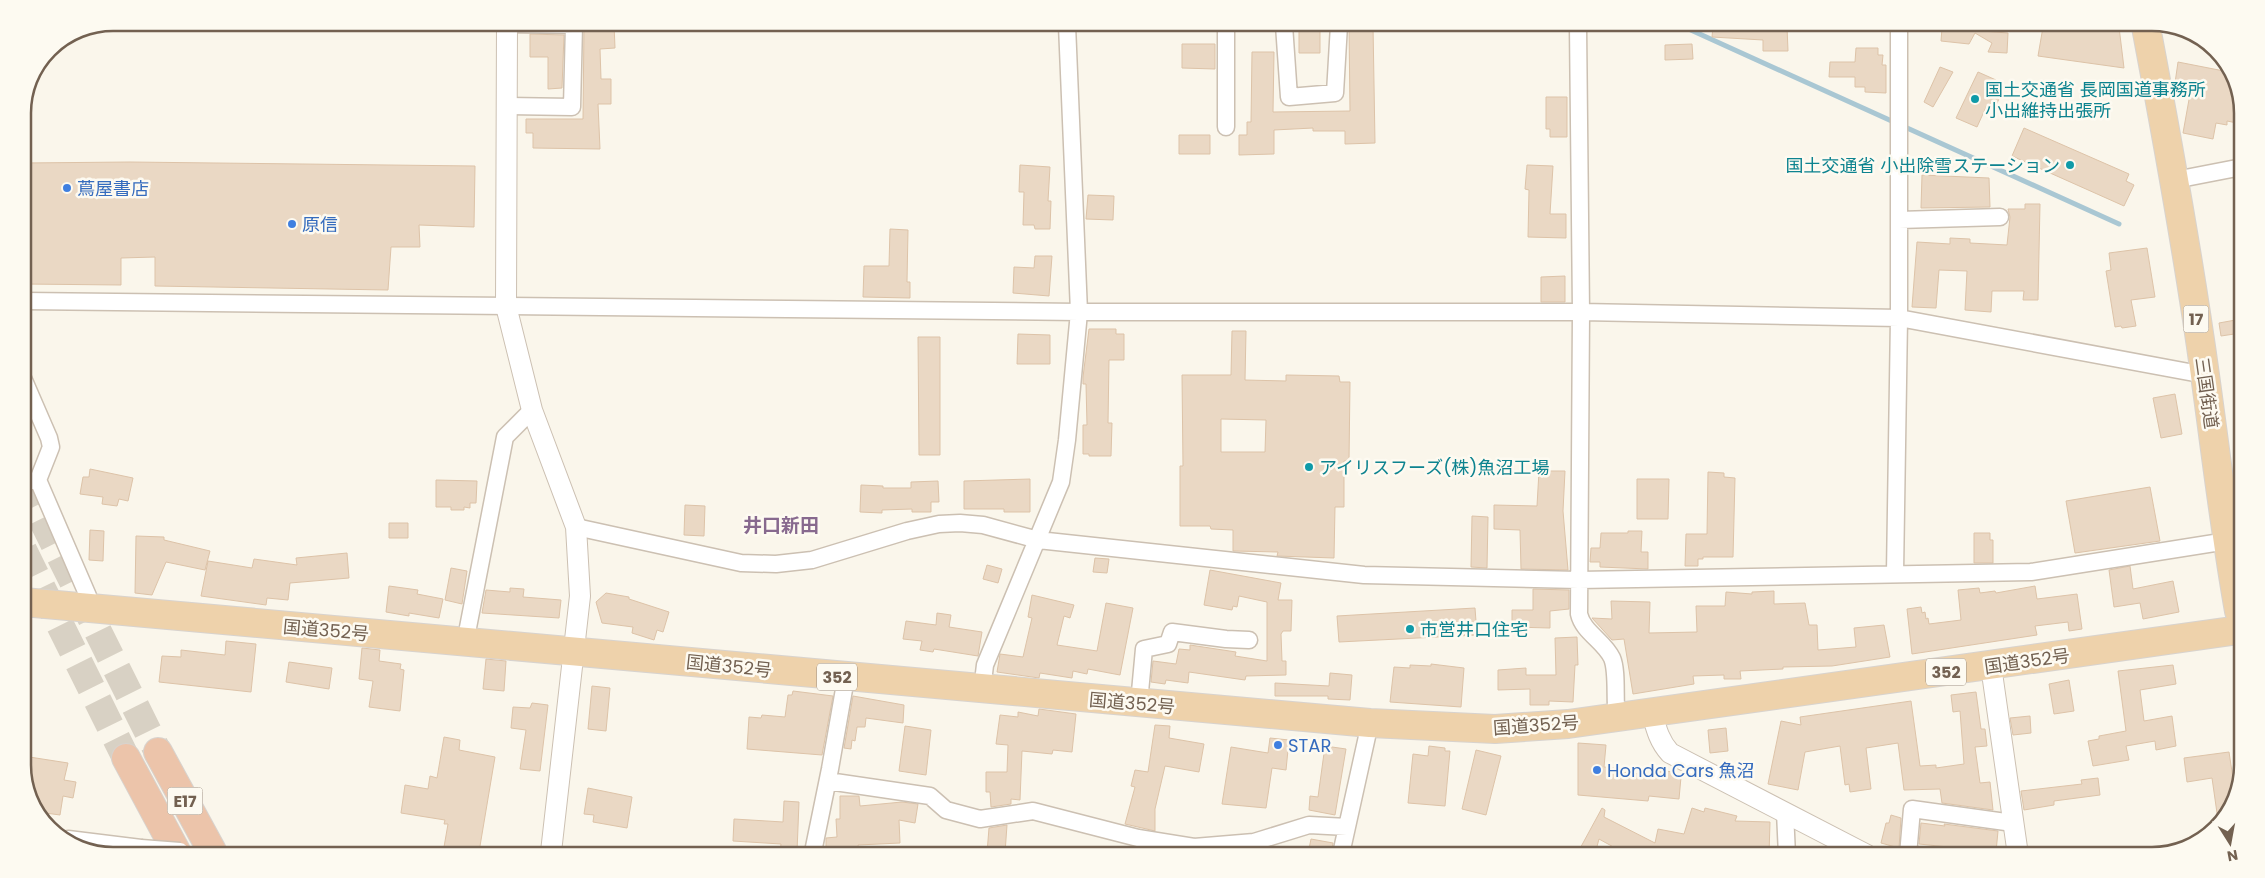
<svg xmlns="http://www.w3.org/2000/svg" width="2265" height="878" font-family="Poppins,'Noto Sans JP',sans-serif">
<style>
.lines{fill:none;stroke-linecap:round;stroke-linejoin:round}
.stream{stroke:#a9c7d3;stroke-width:5}
.building{fill:#ead8c4;stroke:#ddc3a8;fill-rule:evenodd}
.motorway-tunnel{stroke:#d8d1c4;stroke-width:28;stroke-dasharray:28 14;stroke-linecap:butt}
.minor-casing{stroke:#ccc0b2;stroke-width:19}
.tertiary-casing{stroke:#ccc0b2;stroke-width:22}
.trunk-casing{stroke:#d8d3ce;stroke-width:30}
.motorway-casing{stroke:#d8d3ce;stroke-width:30}
.minor{stroke:#fff;stroke-width:16}
.tertiary{stroke:#fff;stroke-width:20}
.trunk{stroke:#eed2ab;stroke-width:28}
.motorway{stroke:#ecc4aa;stroke-width:28}
.minor-bridge-casing{stroke:#ccc0b2;stroke-width:19;stroke-linecap:butt}
.minor-bridge{stroke:#fff;stroke-width:16}
.culture-dot{fill:#0f9aa8;stroke:#fdfaf1;stroke-width:2}
.shop-dot{fill:#3f7fe0;stroke:#fdfaf1;stroke-width:2}
.labels{text-anchor:middle;dominant-baseline:central;stroke-width:5;stroke-linejoin:round;paint-order:stroke}
.shield{fill:#fdfaf1;stroke:#9c8f81;stroke-width:1}
.shield-label{font-size:16px;font-weight:bold;fill:#736151}
.culture-label{font-size:18px;fill:#0d838f;stroke:#fdfaf1;text-anchor:start}
.shop-label{font-size:18px;fill:#366cbe;stroke:#fdfaf1;text-anchor:start}
.street-label{font-size:18px;fill:#736151;stroke:#fdfaf1}
.neighbourhood-label{font-size:19px;font-weight:bold;fill:#87698e;stroke:#fdfaf1}
.rim{fill:none;stroke:#736151;stroke-width:2.5}
</style>
<rect width="100%" height="100%" fill="#faf6eb"/>
<g class="lines">
<path class="stream" d="M1682 26 2119 224"/>
</g>
<path class="building" d="M614 24 615 48 600 49 601 79H611V104H598L600 149 533 148V133H526V119H583L584 25Z
M1349 25H1373L1375 143 1345 144V131H1313V128L1274 130V154L1239 155V135H1247V122H1251L1252 52H1274L1273 112 1350 111Z
M1713 26H1787L1788 51H1763V40L1712 37Z
M1299 27 1320 29V53H1299Z
M2043 27H2119L2124 68 2038 56Z
M1942 28 2008 33 2007 53 1988 52 1992 43 1975 33 1969 44 1941 41Z
M530 34 564 35 562 88 548 89V57H530Z
M1182 44H1215V69L1182 68Z
M1692 44 1693 59 1665 60V45Z
M1856 48H1878V55H1883L1882 65H1886V93L1865 92V87H1855V77H1829L1830 62H1855Z
M2178 62 2229 72 2242 107V124L2227 121V125L2216 123 2213 139 2183 133 2190 94 2174 90Z
M1940 67 1953 72 1933 107 1924 102Z
M1978 72 1996 80 1991 91 2001 95 1994 109 1987 105 1977 127 1956 118Z
M1546 97H1567V137H1550V129H1546Z
M2024 128 2129 174 2126 181 2134 185 2124 206 2012 156Z
M1179 135H1210V154H1179Z
M130 162 475 166 474 227 419 225 420 247H391L388 290 155 286V257L121 258V285L23 284V163Z
M1020 165 1050 167 1048 201H1051L1050 229H1035L1034 225H1023L1024 192H1019Z
M1527 165 1553 166 1550 214H1566V238L1528 237 1529 190 1525 189Z
M1922 175 1989 178 1990 207 1921 208Z
M1088 195 1114 196 1113 220 1086 219Z
M2025 204H2040L2038 300H2023L2024 291H1992L1991 312 1965 310 1967 271 1939 270 1936 308 1912 307 1917 242 1950 244V238L1970 239V243L2007 245 2010 217 2008 209H2025Z
M890 229 908 230 907 282H910V298L863 297 864 266H889Z
M2147 248 2155 297 2131 300 2136 326 2122 328 2121 326 2115 327 2106 271 2111 270 2109 253Z
M1035 256H1052L1049 296 1013 293 1014 267 1034 268Z
M1565 276V302H1541V277Z
M2241 319V333L2221 336 2219 323Z
M1089 329H1116V334H1124V360H1109L1108 423H1112L1111 456H1089V454H1083V425H1087L1086 384H1083V377Z
M1232 331H1246L1245 380 1286 381V375L1339 376 1340 382H1350L1349 461H1344V507H1335L1334 558 1277 556 1278 552 1233 551V530L1211 529 1210 526H1180V466H1183L1182 375H1231ZM1221 419 1266 420 1265 452H1221Z
M1018 334 1050 335V364H1017Z
M918 337H940V455H919Z
M2175 394 2182 434 2161 438 2153 398Z
M90 469 133 478 128 501 119 499 117 506 102 504 103 497 80 494 83 477H89Z
M1539 471H1565L1563 511 1568 570 1521 569 1520 530 1494 529V505L1537 506Z
M1708 472 1724 473V477L1735 478 1733 557H1703V559H1698V566H1685L1686 534H1707Z
M1030 479V512H1004V509H964V481Z
M1637 479H1669L1668 519H1637Z
M436 480 477 481 476 503H470V508L464 507V510H451V507H436Z
M938 481 939 502H931V512H912V509L882 510V513L860 512 861 485 883 486V488H911V482Z
M2150 487 2160 541 2075 553 2066 501Z
M685 505 705 506 704 536 684 535Z
M1472 516 1488 517 1487 568 1471 567Z
M389 523H408V538H389Z
M90 530 104 531 103 561 89 560Z
M1628 531H1642L1641 552H1648V569L1600 567V562H1590L1591 548H1600L1601 533H1628Z
M1974 533H1990V540H1993V563H1974Z
M136 536 164 537V540L210 551 205 570 166 562 152 595 135 593Z
M347 553 349 578 290 583 288 600 267 598 266 605 201 596 208 561 252 568 254 559 297 565 296 558Z
M1095 558 1109 559 1107 573 1093 572Z
M987 565 1002 569 998 583 983 579Z
M2130 566 2133 589 2173 581 2179 612 2143 619 2140 603 2114 607 2109 570Z
M451 568 467 571 462 604 445 600Z
M1210 570 1281 583 1278 600H1292L1291 631H1283L1281 634 1282 661H1286V675L1246 676 1245 680 1189 672 1188 683 1166 680 1165 684 1151 682 1153 661 1176 664 1179 649 1190 650V645L1236 652 1235 656 1267 661V602L1239 596 1237 607 1233 606 1232 610 1204 605Z
M389 586 418 590 417 594 443 599 439 618 409 613V616L386 612Z
M2035 586 2037 599 2077 594 2082 629 2069 631 2068 622 2035 626 2037 635 1912 654 1907 609 1921 607 1922 613 1925 612 1926 619 1928 618 1929 624 1961 620 1958 590 1979 588 1980 593 1995 591 1996 593Z
M510 588 524 589 523 597 561 600 559 618 482 613 486 590 510 592Z
M1533 589 1569 590V609L1550 611V628L1512 627V610H1533Z
M1774 591V604L1805 603 1809 625H1817L1818 650 1856 647 1854 628 1884 625 1890 657 1832 666 1783 667V669L1740 671 1741 679H1724V675L1693 676 1694 684 1633 694 1624 639 1612 640 1592 618 1612 619 1611 601 1650 602 1649 633 1697 632 1696 606H1725L1726 592 1752 594V592Z
M606 593 629 597V599L669 612 663 632 657 630 654 640 632 633 633 627 602 623 596 602Z
M1032 595 1074 605 1070 618 1064 616 1057 645 1097 651 1106 603 1133 608 1120 675 1088 669 1087 674 1073 671 1072 678 1040 673 1039 678 997 672 1000 654 1023 657 1032 618 1028 617Z
M1475 608 1477 635 1339 642 1337 616Z
M937 613 951 615 949 627 982 632 978 656 934 649 933 652 920 650 922 641 903 639 906 621 936 625Z
M1577 637 1578 665H1575L1573 702 1549 701V705H1530V689L1498 690V670L1526 668V675H1556L1555 638Z
M226 641 256 644 251 692 159 682 162 656 181 657V650L225 655Z
M362 648 380 650 379 661 401 664 400 669 404 670 400 711 369 707 373 681 359 679Z
M486 659 506 661 504 691 483 689Z
M289 662 332 668 329 689 286 682Z
M1431 664 1464 668 1461 707 1390 702 1394 667 1410 668V665L1431 666Z
M2173 665 2176 684 2140 690 2144 721 2172 716 2176 746 2156 750 2155 741 2126 746 2129 760 2093 766 2088 741 2099 739V736L2126 731 2118 671Z
M1330 673 1352 675 1350 700 1328 699V696H1275V683L1329 686Z
M2069 680 2074 711 2054 714 2049 684Z
M592 686 610 688 606 731 588 729Z
M793 691 833 696 822 755 747 749 749 717 761 718 762 715 785 717 788 695H792Z
M1976 692 1981 729H1985L1987 746 1975 747 1980 783 1990 782 1993 810 1942 803 1940 789 1904 790 1898 743 1866 748 1871 789 1850 792 1849 784 1845 785 1840 746 1805 752 1798 790 1768 784 1781 721 1801 725 1800 717 1911 701 1920 766 1936 765V768L1964 764 1960 711 1953 712 1951 695Z
M853 696 904 705 903 723 866 718 865 727H857L855 741 852 740 851 749 844 748Z
M532 703 548 705 540 771 520 769 526 730 511 728 513 707 530 708Z
M1039 709 1076 714 1072 752 1053 750 1052 754 1022 751 1020 800 1011 799V804L991 807 990 792H986V772H1007L1008 745 996 744 1000 715 1018 717V712L1038 716Z
M2030 716 2031 733 2013 735 2010 718Z
M1155 725 1170 726 1169 738 1204 744 1199 772 1165 766 1155 809V831L1125 824 1135 787 1131 786 1135 770 1148 772Z
M905 726 931 730 926 775 899 771Z
M1726 728 1728 751 1710 753 1708 730Z
M444 737 460 740 459 750 495 757 479 852 444 847 448 824H444L445 820 401 813 405 785 428 789 430 776 437 778Z
M1270 738 1289 740 1286 770 1272 768 1266 808 1222 804 1231 747 1268 753Z
M1578 743 1606 745 1604 767 1615 768 1616 772 1654 775 1655 770 1674 772 1673 776 1681 777 1679 799 1649 796 1648 801 1578 795Z
M1325 746 1346 749 1335 815 1309 810 1310 796 1318 797Z
M1429 746 1445 748V751H1450L1445 806 1408 803 1413 754 1428 756Z
M1476 750 1501 756 1486 815 1462 809Z
M2229 752 2234 785 2238 784V794L2218 820 2212 778 2187 782 2184 758Z
M23 756 68 763 64 780 76 782 73 798 63 796 60 815 38 812 23 771Z
M2098 778 2100 795 2054 801V805L2024 810 2021 791 2082 784 2081 780Z
M588 788 632 797 627 828 593 822 594 815 584 814Z
M840 796H859L860 806 902 802 918 804 915 823 899 820 900 843 858 845 859 852H826V838L837 837 836 819H840Z
M784 801 799 802 797 852H780L781 844 733 841 734 819 783 822Z
M1602 808 1605 810 1604 817 1655 843 1658 829 1684 834 1692 808 1704 812 1705 808 1737 816 1735 821 1770 822 1769 855 1653 854 1644 851 1642 854H1626L1599 839 1595 854H1577Z
M1891 815 1901 818 1899 848 1881 843 1886 823H1889Z
M1921 823 1945 826 1944 824 1998 831 1996 852 1919 844Z
M1007 825 1005 853H987L989 828Z
M1311 839 1333 843 1331 854H1308Z"/>
<g class="lines">
<path class="motorway-tunnel" d="M23 481 158 752
M23 550 126 758"/>
<g class="minor-casing">
<path id="minor" d="M507 24 574 25 572 107 508 106
M1226 25V127
M1284 25 1289 97 1335 93 1339 25
M1578 26 1581 312 1579 614C1583 632 1604 641 1612 658 1618 672 1614 701 1617 717
M2175 180 2242 167
M1899 220 2000 217
M23 301 1079 312H1581L1899 318 2205 375
M23 378 49 438 51 447 38 480 23 482
M38 480 88 596 90 609
M576 527 741 563 776 564 812 560 907 531 939 524 960 523 983 525 1038 540 1364 575 1579 580 2031 572 2227 541
M1895 573 1899 318V27
M465 643 505 437 532 410
M982 690 985 665 1061 482 1067 440 1079 312 1067 25
M1140 692 1144 649 1168 644 1172 632 1226 639 1249 640
M828 781 930 796 946 810 980 819 1033 811 1138 838 1194 847 1254 842 1309 825 1347 827
M1785 812 1787 855
M68 839 141 848
M813 852 830 769 846 678
M1341 854 1370 723
M1908 855 1912 809 2013 823"/>
</g>
<g class="tertiary-casing">
<path id="tertiary" d="M507 23 506 306 532 410 576 527 580 596 551 852
M1991 666 2018 855
M1652 713C1656 728 1659 741 1670 753L1867 855"/>
</g>
<g class="trunk-casing">
<path id="trunk" d="M2146 27C2168 143 2189 258 2205 375 2216 454 2225 533 2239 611
M23 602 1370 723 1495 729 1568 724 2239 630"/>
</g>
<g class="motorway-casing">
<path id="motorway" d="M158 752 212 851
M126 758 176 851"/>
</g>
<use href="#minor" class="minor"/>
<use href="#tertiary" class="tertiary"/>
<use href="#trunk" class="trunk"/>
<use href="#motorway" class="motorway"/>
<g class="minor-bridge-casing">
<path id="minor-bridge" d="M141 848 180 851"/>
</g>
<use href="#minor-bridge" class="minor-bridge"/>
</g>
<g class="culture-dot">
<circle cx="1975" cy="99" r="5"/>
<circle cx="2070" cy="165" r="5"/>
<circle cx="1309" cy="467" r="5"/>
<circle cx="1410" cy="629" r="5"/>
</g>
<g class="shop-dot">
<circle cx="67" cy="188" r="5"/>
<circle cx="292" cy="224" r="5"/>
<circle cx="1278" cy="745" r="5"/>
<circle cx="1597" cy="770" r="5"/>
</g>
<g class="labels">
<g class="shield">
<rect x="2183.5" y="305.5" width="25" height="27" rx="4"/>
<rect x="1926" y="658.5" width="40" height="27" rx="4"/>
<rect x="817" y="663.5" width="40" height="27" rx="4"/>
<rect x="167.5" y="787.5" width="35" height="27" rx="4"/>
</g>
<g class="shield-label">
<text x="2196" y="319">17</text>
<text x="1946" y="672">352</text>
<text x="837" y="677">352</text>
<text x="185" y="801">E17</text>
</g>
<g class="culture-label">
<text x="1985" y="89">国土交通省 長岡国道事務所<tspan x="1985" dy="21">小出維持出張所</tspan></text>
<text x="2060" y="165" text-anchor="end">国土交通省 小出除雪ステーション</text>
<text x="1319" y="467">アイリスフーズ(株)魚沼工場</text>
<text x="1420" y="629">市営井口住宅</text>
</g>
<g class="shop-label">
<text x="77" y="188">蔦屋書店</text>
<text x="302" y="224">原信</text>
<text x="1288" y="745">STAR</text>
<text x="1607" y="770">Honda Cars 魚沼</text>
</g>
<g class="street-label">
<text transform="translate(2207 393) rotate(82)">三国街道</text>
<text transform="translate(326 630) rotate(5)">国道352号</text>
<text transform="translate(2027 661) rotate(-8)">国道352号</text>
<text transform="translate(729 666) rotate(6)">国道352号</text>
<text transform="translate(1132 703) rotate(5)">国道352号</text>
<text transform="translate(1536 725) rotate(-4)">国道352号</text>
</g>
<g class="neighbourhood-label">
<text x="781" y="525">井口新田</text>
</g>
</g>
<path d="M0 0H2265V878H0ZM113 31H2152A82 82 0 0 1 2234 113V765A82 82 0 0 1 2152 847H113A82 82 0 0 1 31 765V113A82 82 0 0 1 113 31Z" fill="#fdfaf1" fill-rule="evenodd"/>
<path class="rim" d="M113 31H2152A82 82 0 0 1 2234 113V765A82 82 0 0 1 2152 847H113A82 82 0 0 1 31 765V113A82 82 0 0 1 113 31Z"/>
<g transform="translate(2230 843) rotate(169)" stroke="#fdfaf1" stroke-width="4" paint-order="stroke">
<path d="M0-4L9 19L0 12L-9 19Z" fill="#736151"/>
<text y="-8" font-size="14" font-weight="bold" text-anchor="middle" fill="#736151">N</text>
</g>
</svg>
